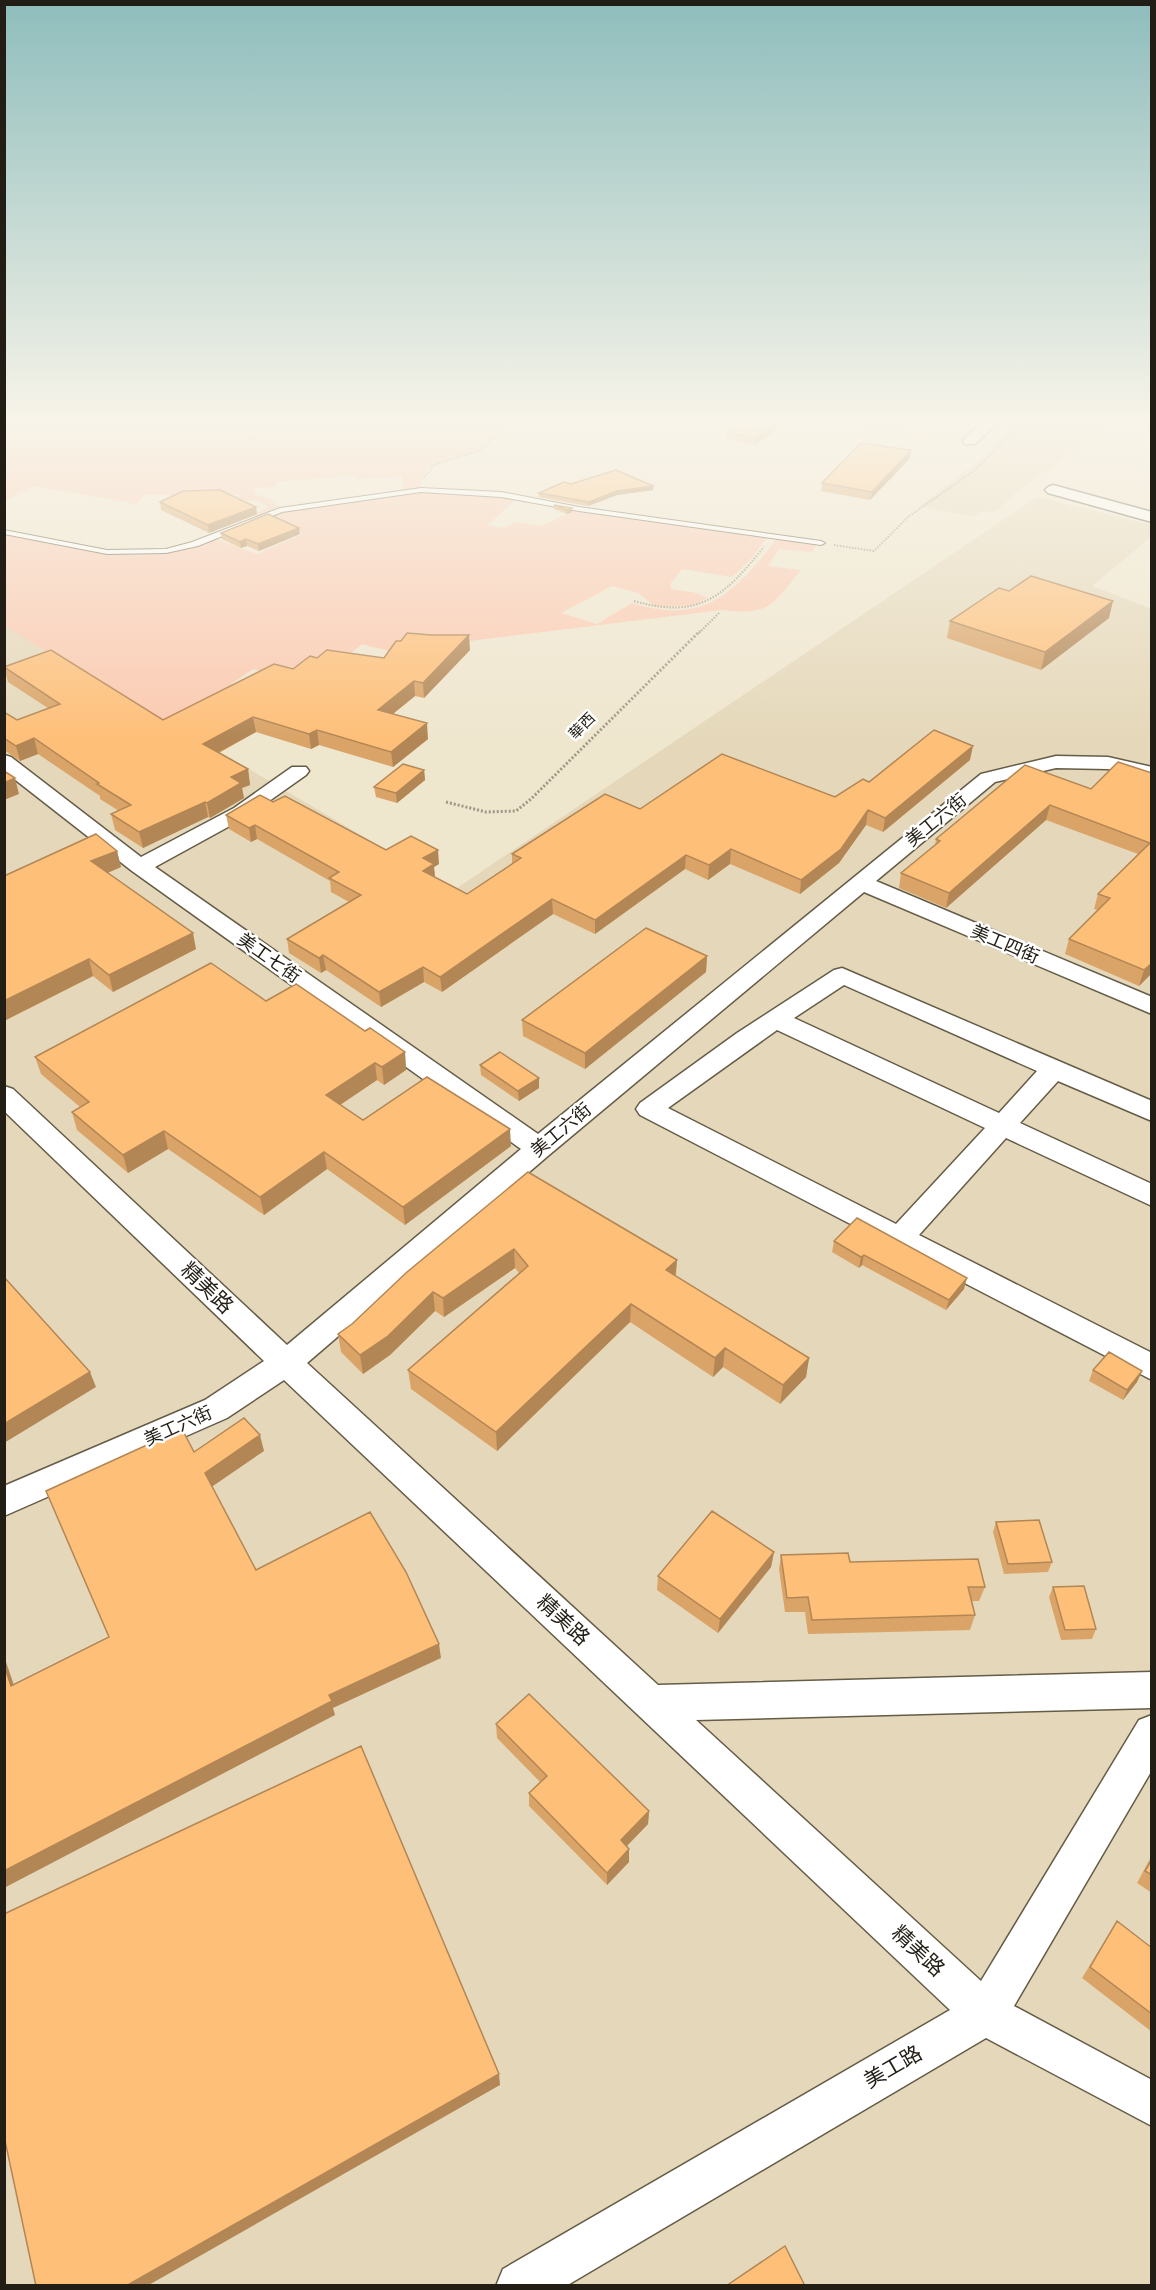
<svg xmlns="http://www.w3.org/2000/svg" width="1156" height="2290" font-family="Jost,'Noto Sans TC',sans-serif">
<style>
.built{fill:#e5d8ba}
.green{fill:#fbc9b0}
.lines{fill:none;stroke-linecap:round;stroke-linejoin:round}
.service-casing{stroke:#645c47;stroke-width:2}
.minor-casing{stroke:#645c47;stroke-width:3}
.path-far1{stroke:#9e9785;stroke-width:2;stroke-dasharray:1.5 1.5;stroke-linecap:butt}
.path{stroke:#9e9785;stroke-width:3;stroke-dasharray:2 2;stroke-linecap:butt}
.service{fill:#fff;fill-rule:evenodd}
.minor{fill:#fff;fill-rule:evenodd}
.wall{fill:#daa468}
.shaded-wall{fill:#b28655}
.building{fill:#febf79;stroke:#b28655;stroke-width:1.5}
.labels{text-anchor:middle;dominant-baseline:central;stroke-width:5;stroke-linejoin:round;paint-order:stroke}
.far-street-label{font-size:15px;fill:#221e15;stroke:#fff}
.street-label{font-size:18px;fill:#221e15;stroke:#fff}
.near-street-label{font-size:21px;fill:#221e15;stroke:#fff}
</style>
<rect width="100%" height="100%" fill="#efe6ce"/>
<path class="built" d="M1018 419H1119L1020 489 996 511 980 512 974 517 920 506 989 452Z
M1037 497 1151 525V537L1092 586 1152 609 1151 2285 5 2286V625L454 890Z"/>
<path class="green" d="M5 419H510C500 429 488 444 476 451 449 464 427 452 419 489L405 491 401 476 357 479 355 475 276 482 275 487 254 488 255 494 269 499 280 507 251 519 255 514 269 507 258 501 241 500 237 494 181 497 174 502 169 495H145L136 504 33 486 5 501Z
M818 419H851L950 437 915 439Z
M438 491 517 499 487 525 504 528 515 522 542 526 574 510 766 538 752 558 732 577 682 569 671 583V589L697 593 707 598 694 605 664 607 655 606 638 593 612 586 561 613 597 624 632 603C705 626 734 593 777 539L816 545 812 552 779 549 768 566 801 570C772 605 770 616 722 610L389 651 362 644 339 663 293 679 253 669 231 684 247 691 172 730 5 626 4 534 103 553 130 555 178 551 216 539 257 554 303 534 264 519 285 510 316 505Z"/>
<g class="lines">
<g class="service-casing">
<path id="service" d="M421 488 501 492 579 507 821 541 825 543 821 545 579 511 501 497 421 492 282 512 198 546 166 553 107 554 4 534V530L107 550 166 549 192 542 280 508Z"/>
</g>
<g class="minor-casing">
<path id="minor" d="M986 419H1001L975 444H965L963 441 965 438Z
M1053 485 1152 512V522L1048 493 1045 490 1048 487Z
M4 755 11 757 141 857 234 808 292 767H306L309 771 306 775 248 816 155 867 538 1134 981 774 1056 756 1108 757 1152 767V779L1108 769 1056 768 995 782 876 881 1152 997V1014L864 892 549 1155 307 1363 658 1685 1152 1672V1708L696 1720 981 1981 1139 1720 1152 1715V1770L1014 2006 1152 2080V2126L986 2038 566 2286H496L503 2269 950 2010 284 1380 227 1418 4 1516V1486L205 1400 264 1361 4 1111V1086L13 1089 287 1345 521 1149 132 871 4 771Z
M842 968 1152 1101V1121L1058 1081 1020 1123 1152 1184V1206L1006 1138 919 1235 1152 1353V1380L640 1115 636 1109 640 1103 737 1033 834 970ZM844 985 1037 1071 999 1113 794 1018ZM777 1030 985 1128 896 1224 668 1108Z"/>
</g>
<path class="path-far1" d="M424 478 434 465 481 450 514 419
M834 545 874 551 908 517 975 470 1025 419
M634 601C700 620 724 596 764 547
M699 633 719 613"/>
<path class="path" d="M446 802 486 812 516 811 531 799 700 631"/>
<use href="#service" class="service"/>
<use href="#minor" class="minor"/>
</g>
<path class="wall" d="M745 419H786V421L756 445 726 439V432Z
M911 450 910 458 870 500 821 491 822 483Z
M571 484 653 486V490L617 495 588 506 539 497V493Z
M160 502 257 514 209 533 161 510Z
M554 505 572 508V512L567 514 554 509Z
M221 533 300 534 259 551 247 546 241 548 222 539Z
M1109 618 1041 670 947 638 950 621Z
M470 650 424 698 415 696 393 714 428 739 393 767 319 745 311 749 256 732 219 753 248 769 250 785 242 788 244 798 210 818 208 817 143 848 115 830 111 814 119 811 100 799V796L38 754 20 761 4 750V712L17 720 48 708 8 682 4 667 163 720 293 669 317 658H384Z
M970 760 883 832 866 825 839 863 800 894 730 864 708 880 685 869 595 934 553 914 442 992 424 982 381 1007 326 970 321 973 289 953 287 939 349 902 331 892 330 881 257 839 251 842 229 829 226 815 273 802 386 850 439 864 434 867 435 877 467 894 512 864V854L640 809 835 797 869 782Z
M424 770 425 780 397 803 376 797 374 787Z
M1152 773V973L1139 986 1065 954 1069 939 1098 910 1094 909 1098 894 1138 854 1046 820 946 908 899 888 901 873 935 846 936 839 1091 789Z
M117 851 121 867 107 873 196 949 113 992 93 976 4 1021Z
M707 956 706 972 585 1069 523 1036 522 1020Z
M266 1001 365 1031 405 1052 406 1070 384 1085 377 1080 340 1105 363 1120 511 1146 405 1225 327 1169 264 1215 168 1149 128 1173 77 1130 72 1112 80 1107 41 1074 35 1057Z
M480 1065 539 1078V1088L519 1101 481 1075Z
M528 1172 677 1260 676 1276 809 1358 806 1377 780 1404 723 1367 713 1377 630 1322 497 1451 411 1389 408 1370 519 1273 515 1268 444 1317 435 1311 390 1355 363 1374 341 1352 338 1334 352 1324Z
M834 1241 964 1289 946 1310 862 1265 859 1268 832 1252Z
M1093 1370 1142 1371 1137 1382 1123 1400 1089 1381Z
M996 1522 1052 1562 1048 1572 1004 1574 993 1532Z
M774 1552 771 1567 718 1633 657 1590 658 1576Z
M781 1555 850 1562 985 1587 979 1601H972L975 1615 970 1630 808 1634 805 1612H785L779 1569Z
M1053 1587 1096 1629 1092 1639 1061 1640 1049 1597Z
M496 1724 649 1811 648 1824 627 1846 629 1862 607 1885 529 1806V1793L540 1782 497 1738Z
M1152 1855V1893L1137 1883Z
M1117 1921 1152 1948V2032L1082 1978Z"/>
<path class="shaded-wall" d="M781 419H786V421L756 445V438Z
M911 450 910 458 870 500 872 492Z
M653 486V490L617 495 588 506 589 502 617 491Z
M256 507 257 514 209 533 208 525Z
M572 508V512L567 514V510Z
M299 528 300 534 259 551 258 544Z
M246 539 247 546 241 548 240 542Z
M1113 601 1109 618 1041 670 1045 652Z
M469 635 470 650 424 698 423 683Z
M414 681 415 696 379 725 378 710Z
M253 717 256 732 206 759 203 744Z
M427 723 428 739 393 767 391 752Z
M317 730 319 745 311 749 309 734Z
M34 738 38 754 20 761 16 746Z
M973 746 970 760 883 832 885 818Z
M248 769 250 785 242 788 244 798 210 818 207 803 231 777Z
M424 770 425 780 397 803 396 793Z
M15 778 19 794 4 800V783Z
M205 802 208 817 143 848 139 832Z
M1050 805 1046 820 946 908 949 893Z
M868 810 866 825 839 863 800 894 801 880Z
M255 825 257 839 251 842 249 828Z
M731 849 730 864 708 880 709 865Z
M438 850 439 864 434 867 435 879 423 871V858Z
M117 851 121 867 96 878 91 861Z
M686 855 685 869 595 934V920Z
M552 899 553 914 442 992 440 977Z
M193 933 196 949 113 992 109 975Z
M323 955 326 970 321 973 319 958Z
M707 956 706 972 585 1069V1053Z
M89 959 93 976 4 1021V1001Z
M1152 963V973L1139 986 1144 970Z
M423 967 424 982 381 1007 379 992Z
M405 1052 406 1070 384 1085 382 1067Z
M375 1063 377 1080 328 1113 326 1095Z
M539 1078V1088L519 1101 518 1091Z
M510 1129 511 1146 405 1225 403 1207Z
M164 1131 168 1149 128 1173 123 1155Z
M324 1152 327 1169 264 1215 260 1197Z
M514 1249 515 1268 444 1317 443 1298Z
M864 1255 862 1265 859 1268 861 1257Z
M677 1260 675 1279 666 1270Z
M967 1278 964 1289 946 1310 949 1300Z
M433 1292 435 1311 390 1355 363 1374 360 1355Z
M631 1304 630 1322 497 1451 496 1432Z
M725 1348 723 1367 713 1377 715 1358Z
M809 1358 806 1377 780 1404 783 1385Z
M1142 1371 1137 1382 1123 1400 1127 1390Z
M90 1372 96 1387 4 1443V1424Z
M260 1435 264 1451 210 1488 205 1473Z
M774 1552 771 1567 718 1633 720 1619Z
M439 1644 441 1658 333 1708 335 1715 4 1888V1871L329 1695Z
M4 1656 19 1700 11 1686 4 1665Z
M649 1811 648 1824 620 1853 621 1840Z
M629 1849V1862L607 1885V1873Z
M499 2074 500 2085 147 2286H126Z"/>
<path class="building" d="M745 419H781L756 438 726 432Z
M861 443 911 450 872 492 822 483Z
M616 470 653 486 617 491 589 502 539 493 564 482 571 484Z
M220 490 256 507 208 525 160 502 183 491Z
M554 505 572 508 567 510Z
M268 514 299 528 258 544 246 539 240 542 221 533Z
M1031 576 1113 601 1045 652 950 621 999 588 1009 591Z
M407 633 431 635H469L423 683 414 681 378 710 427 723 391 752 317 730 309 734 253 717 203 744 248 769 231 777 241 783 207 803 205 802 139 832 111 814 131 805 97 784 99 783 34 738 16 746 4 738V712L17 720 60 704 4 667 51 650 163 720 274 664 293 669 310 656 317 658 327 650 384 658 396 641H401Z
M934 730 973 746 885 818 868 810 841 849 801 880 731 849 709 865 686 855 595 920 552 899 440 977 423 967 379 992 323 955 319 958 287 939 361 895 329 878 339 872 255 825 249 828 226 815 260 795 273 802 285 796 386 850 411 836 438 850 423 858 434 864 423 871 467 894 521 858 512 854 605 794 640 809 722 754 835 797 863 779 869 782Z
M1118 762 1152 773V963L1144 970 1069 939 1110 898 1098 894 1150 843 1050 805 949 893 901 873 940 841 936 839 1025 765 1091 789Z
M403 764 424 770 396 793 374 787Z
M4 771 15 778 4 783Z
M96 834 117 851 91 861 193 933 109 975 89 959 4 1001V876Z
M646 928 707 956 585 1053 522 1020Z
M211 963 266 1001 296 984 365 1031 370 1028 405 1052 382 1067 375 1063 326 1095 363 1120 427 1077 510 1129 403 1207 324 1152 260 1197 164 1131 123 1155 72 1112 89 1102 35 1057Z
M500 1052 539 1078 518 1091 480 1065Z
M528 1172 677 1260 666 1270 809 1358 783 1385 725 1348 715 1358 631 1304 496 1432 408 1370 528 1266 514 1249 443 1298 433 1292 388 1336 360 1355 338 1334 352 1324 407 1272Z
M857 1218 967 1278 949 1300 864 1255 861 1257 834 1241Z
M4 1277 90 1372 4 1424Z
M1109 1352 1142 1371 1127 1390 1093 1370Z
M244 1418 260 1435 205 1473 256 1570 370 1512 406 1572 439 1644 329 1695 332 1701 4 1871V1665L11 1686 109 1637 46 1491 182 1429 194 1452Z
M712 1511 774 1552 720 1619 658 1576Z
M1039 1520 1052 1562 1008 1564 996 1522Z
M848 1553 850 1562 978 1559 985 1587H968L975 1615 812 1620 808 1597 787 1598 781 1555Z
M1084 1586 1096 1629 1065 1630 1053 1587Z
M529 1694 649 1811 621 1840 629 1849 607 1873 529 1793 547 1776 496 1724Z
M361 1746 499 2074 126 2286H36L4 2136V1914Z
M1152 1859V1875L1145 1871Z
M1117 1921 1152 1948V2014L1090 1967Z
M785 2246 805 2286H726Z"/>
<linearGradient id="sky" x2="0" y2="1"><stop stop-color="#8ebdbc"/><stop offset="0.57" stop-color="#f8f4e9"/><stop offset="1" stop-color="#f8f4e9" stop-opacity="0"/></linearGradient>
<rect width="1156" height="740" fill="url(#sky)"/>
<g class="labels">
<g class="far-street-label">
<text transform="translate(582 726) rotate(-45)">華西</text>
</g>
<g class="street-label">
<text transform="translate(936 820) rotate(-39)">美工六街</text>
<text transform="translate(1005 944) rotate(23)">美工四街</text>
<text transform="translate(269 958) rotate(35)">美工七街</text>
<text transform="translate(561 1130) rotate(-40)">美工六街</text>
<text transform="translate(178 1426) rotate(-24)">美工六街</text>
</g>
<g class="near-street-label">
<text transform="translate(207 1288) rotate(44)">精美路</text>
<text transform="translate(563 1620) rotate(43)">精美路</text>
<text transform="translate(918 1951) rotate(43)">精美路</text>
<text transform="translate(893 2067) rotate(-30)">美工路</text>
</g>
</g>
<rect width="1156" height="2290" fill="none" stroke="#221e15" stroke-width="12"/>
</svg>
